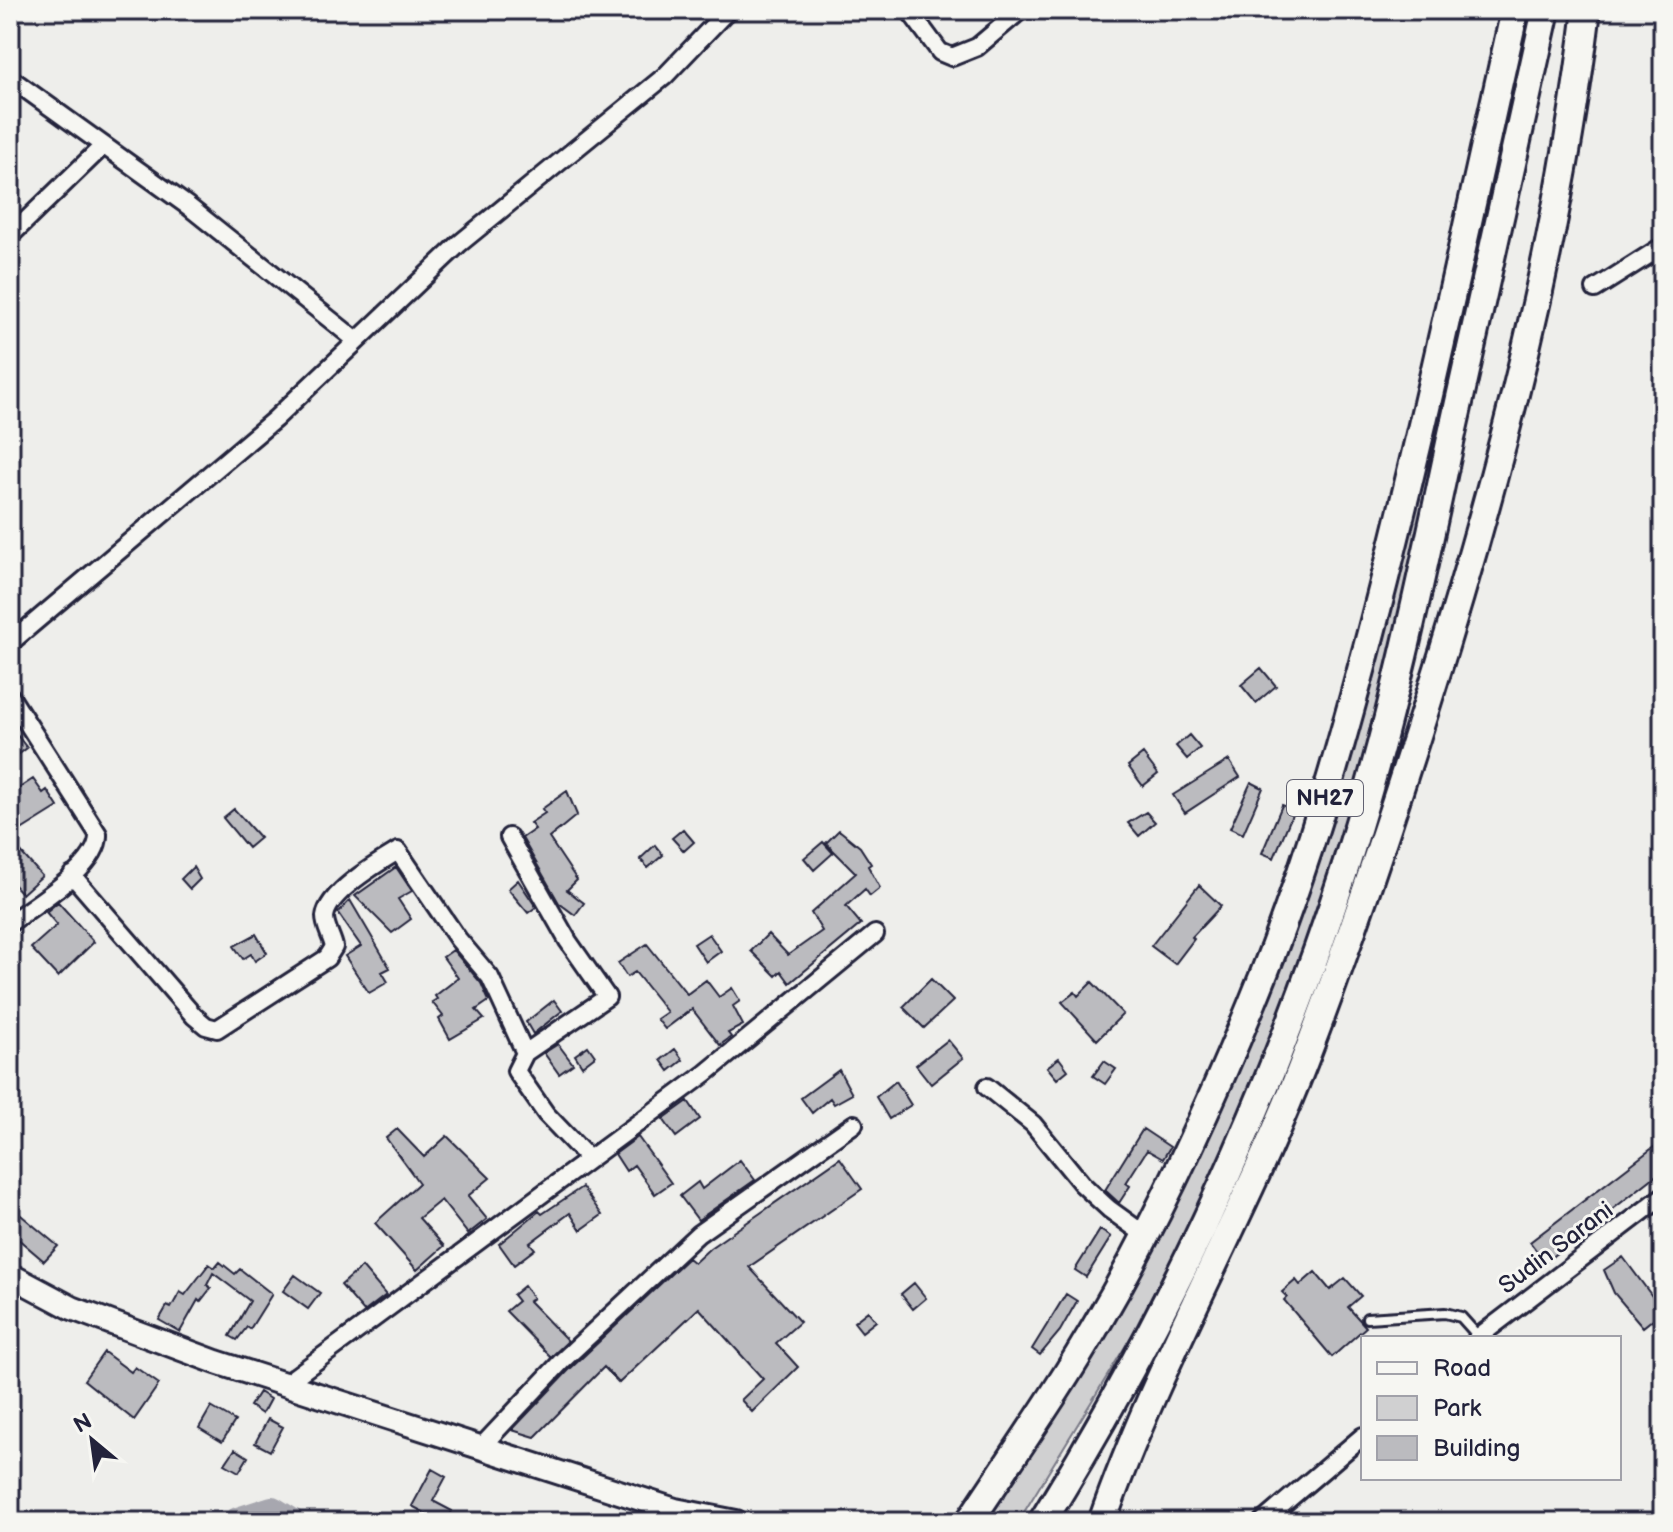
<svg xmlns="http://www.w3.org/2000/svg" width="1673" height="1532" font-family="'Balsamiq Sans',sans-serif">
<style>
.green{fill:#d0d0d1;stroke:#797986;stroke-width:2}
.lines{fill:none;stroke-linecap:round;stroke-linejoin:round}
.river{stroke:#a7a7af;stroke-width:30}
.building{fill:#bbbbbf;stroke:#22223b;stroke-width:2}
.service-casing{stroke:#22223b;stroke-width:14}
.minor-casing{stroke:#22223b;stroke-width:22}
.secondary-casing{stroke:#22223b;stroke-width:28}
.trunk-casing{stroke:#22223b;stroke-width:32}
.service{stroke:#f6f6f2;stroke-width:8}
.minor{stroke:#f6f6f2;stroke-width:16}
.secondary{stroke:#f6f6f2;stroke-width:22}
.trunk{stroke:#f6f6f2;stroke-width:26}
.labels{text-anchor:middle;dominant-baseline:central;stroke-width:6;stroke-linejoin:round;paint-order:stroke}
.shield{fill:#f6f6f2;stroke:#626272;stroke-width:2}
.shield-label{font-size:22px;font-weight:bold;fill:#22223b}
.street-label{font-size:24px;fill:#22223b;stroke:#f6f6f2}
</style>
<rect width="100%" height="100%" fill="#eeeeeb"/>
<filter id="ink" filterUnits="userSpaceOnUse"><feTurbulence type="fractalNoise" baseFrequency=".0125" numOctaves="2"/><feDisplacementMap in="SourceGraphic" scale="16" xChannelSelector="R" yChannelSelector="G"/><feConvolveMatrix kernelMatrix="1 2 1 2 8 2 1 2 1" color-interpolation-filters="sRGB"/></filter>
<g filter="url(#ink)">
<path class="green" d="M1525 10H1539L1386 697 1322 906 1277 1033 1156 1296 1018 1522 989 1513 1303 900 1368 697Z"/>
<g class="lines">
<path class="river" d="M238 1522 272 1511 290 1522"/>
</g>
<path class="building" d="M1261 668 1276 686 1256 703 1241 685Z
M10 726 27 748 10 761Z
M1189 735 1200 748 1187 759 1176 746Z
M1143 754 1158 774 1143 786 1128 766Z
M1229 760 1240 777 1185 813 1173 795Z
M33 779 43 793 47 790 58 807 10 837V794Z
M1251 782 1263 788 1243 834 1230 828Z
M567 791 577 815 549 838 577 880 567 890 584 903 575 915 559 903 522 838 535 829 530 823 545 813 542 809Z
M1282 805 1294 810 1274 858 1262 853Z
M234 809 260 838 248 848 223 818Z
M1146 812 1155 822 1139 836 1128 823Z
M683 829 694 842 684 851 672 838Z
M839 830 860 847 871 864 868 866 880 888 870 896 865 889 846 906 861 924 790 983 781 971 776 976 751 951 768 934 788 955 822 931 811 913 856 873 826 843Z
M10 840 42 876 22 894 10 881Z
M823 842 833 853 814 870 804 858Z
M655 845 663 855 648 868 640 859Z
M193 867 200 879 190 889 181 879Z
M396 867 412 891 398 899 411 919 392 933 355 896Z
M518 880 536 907 528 913 508 889Z
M1199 885 1221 906 1192 937 1194 939 1175 964 1151 946Z
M350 900 390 968 382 972 388 982 369 993 345 956 361 946 338 913Z
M58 902 94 942 58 977 31 948 57 925 46 912Z
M256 934 267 953 255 961 251 954 243 959 234 946Z
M709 934 721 951 706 962 694 944Z
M647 944 687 994 706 980 719 997 732 988 740 1001 733 1006 743 1025 728 1033 731 1037 720 1045 692 1009 665 1029 657 1019 667 1012 635 972 627 977 618 963Z
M453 950 481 983 489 1001 476 1010 484 1019 450 1039 439 1019 443 1016 432 1002 437 999 435 996 458 978 443 957Z
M931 979 953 1001 924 1028 903 1007Z
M1092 982 1123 1014 1097 1040 1062 1002 1075 992 1078 996Z
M554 1000 562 1011 533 1034 526 1022Z
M948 1040 963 1058 931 1084 916 1065Z
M558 1044 573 1064 559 1074 544 1053Z
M588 1046 595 1056 582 1066 575 1055Z
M675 1049 683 1060 669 1071 661 1060Z
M1059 1058 1068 1070 1057 1079 1047 1067Z
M1104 1061 1116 1069 1105 1084 1093 1076Z
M839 1070 852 1094 834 1104 830 1098 812 1113 801 1098Z
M896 1081 911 1105 889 1119 876 1097Z
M688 1101 700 1119 676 1137 663 1119Z
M397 1129 424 1157 447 1136 490 1178 468 1196 487 1219 468 1234 441 1200 419 1218 444 1246 417 1270 375 1223 419 1183 386 1138Z
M1143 1129 1170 1147 1163 1159 1147 1150 1126 1183 1130 1186 1119 1203 1105 1190Z
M638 1137 671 1183 655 1194 634 1165 626 1171 615 1154Z
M1663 1140V1170L1545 1262 1530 1242Z
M840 1158 862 1189 749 1267 800 1322 776 1343 798 1367 752 1412 741 1400 763 1379 699 1308 619 1383 604 1367 535 1437 512 1430 570 1369 688 1258 694 1263 710 1248Z
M740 1160 755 1180 698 1220 680 1196 698 1182 702 1189Z
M582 1187 602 1215 581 1230 570 1213 530 1243 535 1249 514 1265 499 1244 539 1211 542 1214Z
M10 1206 58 1246 44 1261 10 1232Z
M1100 1230 1111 1237 1086 1277 1075 1270Z
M1623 1257 1663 1311 1643 1327 1614 1293 1604 1270Z
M220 1262 235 1274 240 1269 272 1294 250 1329 247 1327 237 1340 230 1336 250 1301 213 1273 207 1285 211 1288 200 1302 198 1300 180 1332 159 1320 167 1306 171 1308 180 1292 185 1295 209 1264 215 1268Z
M362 1267 386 1295 364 1312 341 1285Z
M1315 1272 1330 1290 1345 1278 1361 1296 1348 1307 1366 1327 1332 1357 1284 1300 1287 1297 1282 1292 1296 1280 1300 1285Z
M295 1275 320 1293 308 1309 283 1291Z
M914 1283 926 1298 913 1309 901 1294Z
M524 1286 533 1298 529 1301 568 1341 551 1357 506 1311 518 1301 513 1295Z
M1066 1294 1077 1301 1060 1331 1040 1355 1032 1349Z
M868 1311 876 1321 862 1332 854 1322Z
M104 1352 131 1372 135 1367 159 1384 134 1420 84 1380Z
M259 1392 270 1399 262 1414 250 1406Z
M211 1407 235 1421 222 1442 199 1428Z
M268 1419 283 1427 270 1451 255 1443Z
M235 1449 248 1457 239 1472 225 1464Z
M432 1469 446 1477 433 1501 452 1511 446 1522H423L427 1514 412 1506Z"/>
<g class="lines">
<g class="service-casing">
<path id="service" d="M1367 1318 1445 1313 1461 1317 1478 1336"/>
</g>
<g class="minor-casing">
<path id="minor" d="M909 10 940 52 952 57 977 47 1021 10
M10 78 188 206 357 341
M10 236 103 146
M1595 289 1663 246
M10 643 275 419 459 244 665 76 728 10
M10 696 98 834C100 866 35 904 10 923
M509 837 568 941 607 997 525 1053 516 1071 546 1114 589 1159
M72 875 194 1016 206 1026 217 1029 327 958 334 947C332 937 325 927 325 917 328 892 378 863 398 851L458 939 490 977 525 1053
M987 1087 1033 1124 1082 1184 1109 1209 1145 1235
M1477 1338 1663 1196
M285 1384 706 1073 875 934
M481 1447 562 1361 698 1234 854 1124
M1262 1522 1363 1436"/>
</g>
<g class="secondary-casing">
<path id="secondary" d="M10 1275 72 1308 216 1362 675 1510 736 1522"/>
</g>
<g class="trunk-casing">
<path id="trunk" d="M969 1522C1014 1454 1061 1387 1101 1317 1160 1216 1209 1108 1253 1001 1309 865 1348 724 1384 582 1432 392 1472 201 1515 10
M1042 1522C1169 1317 1272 1095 1346 865 1390 727 1420 585 1450 443 1482 298 1514 154 1546 10
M1102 1522C1155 1370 1236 1231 1296 1082 1345 958 1387 831 1427 704 1499 476 1558 248 1587 10"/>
</g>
<use href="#service" class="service"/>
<use href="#minor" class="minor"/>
<use href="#secondary" class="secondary"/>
<use href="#trunk" class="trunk"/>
</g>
</g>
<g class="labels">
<rect class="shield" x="1287" y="780" width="76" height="36" rx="6"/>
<g class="shield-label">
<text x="1325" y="798">NH27</text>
</g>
<g class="street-label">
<text transform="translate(1556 1248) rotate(-37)">Sudin Sarani</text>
</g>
</g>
<rect width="1673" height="1532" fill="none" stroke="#f6f6f2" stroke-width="40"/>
<rect x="20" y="20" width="1633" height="1492" fill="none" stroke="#22223b" stroke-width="3" filter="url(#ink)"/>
<rect x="1361" y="1336" width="260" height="144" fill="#f6f6f2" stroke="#a1a1a9" stroke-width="2"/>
<rect x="1377" y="1362" width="40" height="12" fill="#f6f6f2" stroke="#a1a1a9" stroke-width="2"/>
<text x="1433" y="1376" font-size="24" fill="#22223b">Road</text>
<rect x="1377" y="1396" width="40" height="24" fill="#d0d0d1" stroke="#a1a1a9" stroke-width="2"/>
<text x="1433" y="1416" font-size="24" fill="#22223b">Park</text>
<rect x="1377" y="1436" width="40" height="24" fill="#bbbbbf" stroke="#a1a1a9" stroke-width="2"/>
<text x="1433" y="1456" font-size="24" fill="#22223b">Building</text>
<g transform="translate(92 1440) rotate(331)" stroke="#f6f6f2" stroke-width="6" paint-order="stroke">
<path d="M0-6L14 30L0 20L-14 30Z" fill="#22223b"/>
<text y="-12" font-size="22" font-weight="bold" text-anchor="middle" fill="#22223b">N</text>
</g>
</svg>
